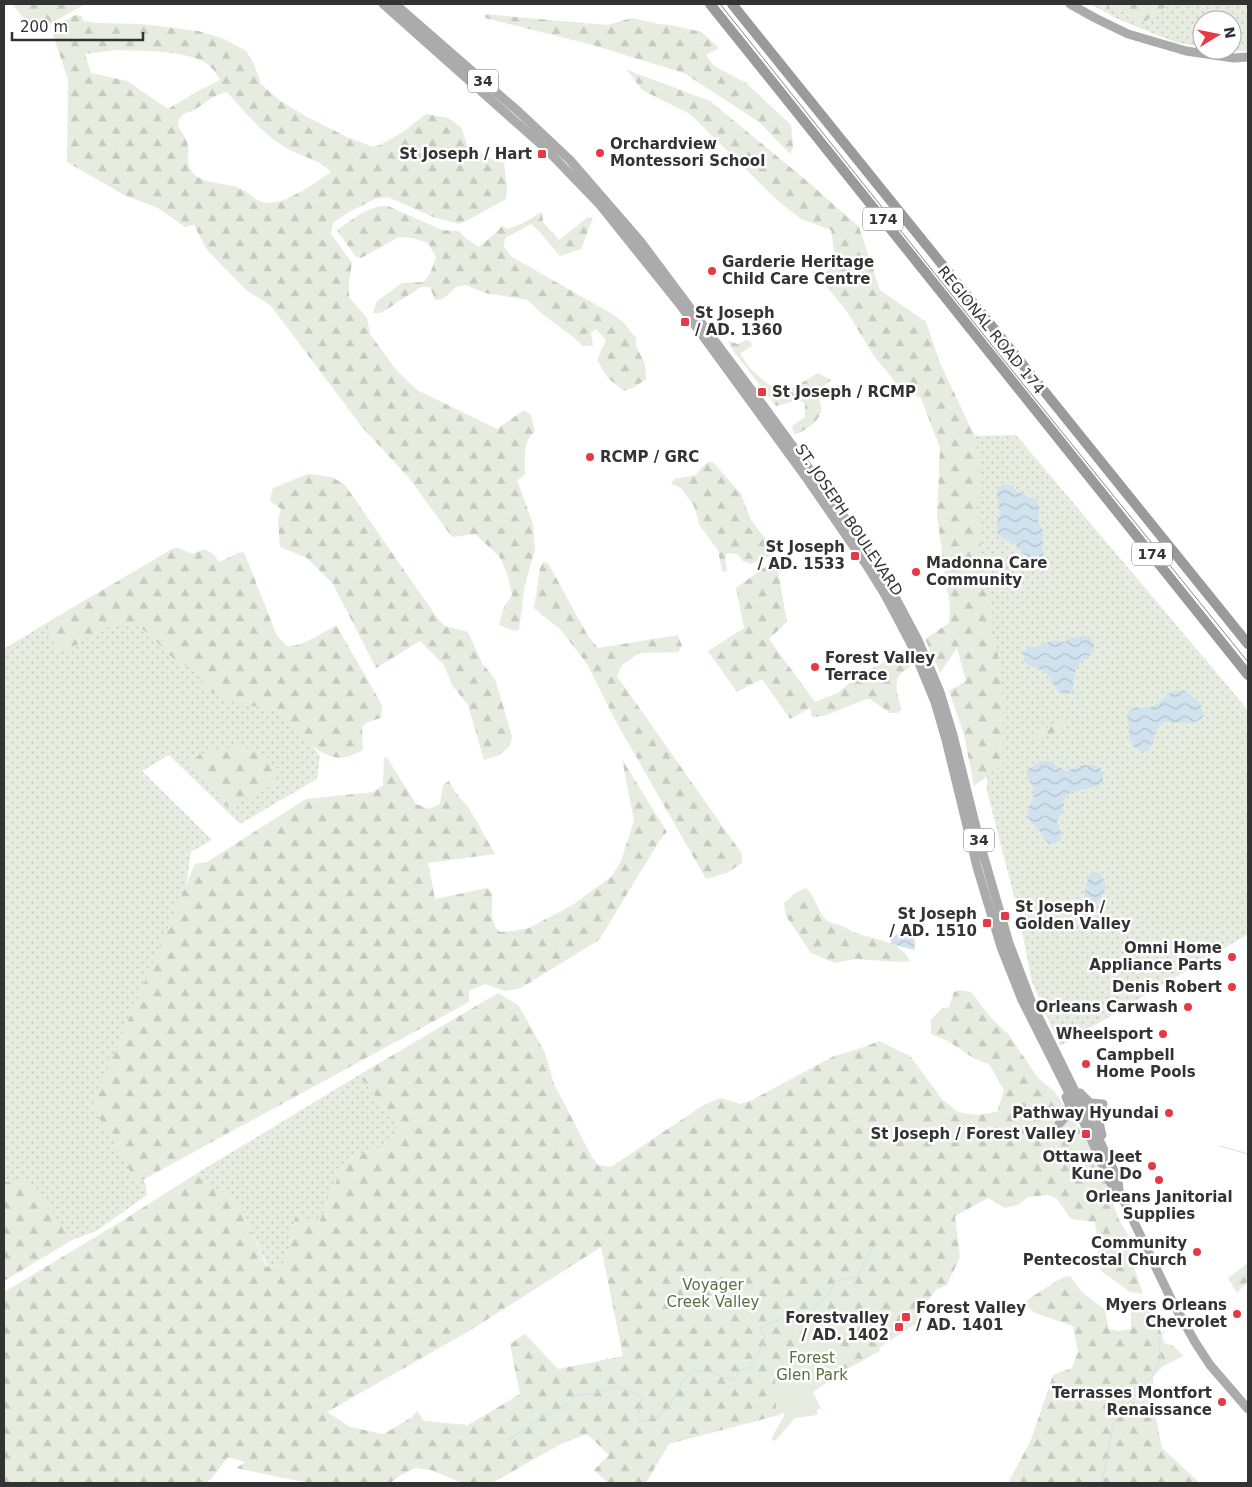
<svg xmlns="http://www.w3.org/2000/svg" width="1252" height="1487" font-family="'DejaVu Sans',sans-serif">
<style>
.grass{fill:url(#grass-dots)}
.forest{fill:url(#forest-firs);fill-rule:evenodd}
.green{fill:#e6ecdf}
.water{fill:url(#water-waves)}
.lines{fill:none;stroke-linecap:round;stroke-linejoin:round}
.stream{stroke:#cfe2ee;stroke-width:1}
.primary{stroke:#ababab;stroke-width:9}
.motorway{stroke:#9a9a9a;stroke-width:10}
.tram{stroke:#888;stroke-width:1}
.poi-dot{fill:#e63946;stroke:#fff;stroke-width:2}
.labels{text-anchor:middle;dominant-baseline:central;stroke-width:5;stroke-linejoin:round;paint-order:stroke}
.shield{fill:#fff;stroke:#707070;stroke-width:1}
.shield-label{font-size:14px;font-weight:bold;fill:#333}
.poi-label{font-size:15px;font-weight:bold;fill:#333;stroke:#fff;text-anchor:end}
.street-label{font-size:15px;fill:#333;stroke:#fff}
.park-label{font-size:15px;fill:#56703f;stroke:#fff}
</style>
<defs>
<pattern id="grass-dots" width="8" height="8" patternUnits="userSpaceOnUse" patternTransform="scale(1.25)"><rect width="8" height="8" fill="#e6ecdf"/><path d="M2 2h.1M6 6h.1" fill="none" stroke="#c6cbc0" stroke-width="1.8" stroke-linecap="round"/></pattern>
<pattern id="forest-firs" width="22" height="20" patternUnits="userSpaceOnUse" patternTransform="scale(1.25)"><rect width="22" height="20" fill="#e6ecdf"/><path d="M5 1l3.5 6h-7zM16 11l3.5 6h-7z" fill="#c6cbc0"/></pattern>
<pattern id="water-waves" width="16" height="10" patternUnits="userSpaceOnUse" patternTransform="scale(1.25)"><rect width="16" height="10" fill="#cfe2ee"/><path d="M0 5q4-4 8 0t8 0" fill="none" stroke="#b2c2cd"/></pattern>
</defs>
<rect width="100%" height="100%" fill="#fff"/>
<path class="grass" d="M1090 4H1108L1106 8 1116 12 1128 11 1140 22H1144L1170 4H1248V51L1229 52 1217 50H1232V20H1202V47L1175 42 1120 20Z
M1016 435 1248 710V934L1060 1046 1032 982 1019 916 987 791 989 689 967 436Z
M53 619 58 641 104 623 131 619 290 716 320 756 317 779 240 824 169 755 142 771 212 840 191 852 176 953 116 1126 146 1185 147 1195 96 1231 64 1243 4 1201V649Z
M359 1075 389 1114 398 1122 397 1132 380 1147 351 1158 343 1165 319 1223 295 1218 286 1263 268 1267 242 1212 235 1201 227 1194 211 1187 199 1172Z"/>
<path class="forest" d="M12 4H85L36 32Z
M1108 4H1170L1144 22 1130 19 1127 11 1116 12 1106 9Z
M484 14 607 25 632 18 658 24 670 25 702 32 719 48 706 55 714 66 746 83 791 125 793 147 790 154 759 122 684 73 589 44 485 18Z
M75 15 82 16 83 21 98 23 143 24 198 31 224 39 246 51 254 64 261 84 279 100 305 116 347 137 373 147 380 145 403 132 426 114 448 118 461 127 467 145 494 160 504 163 507 188 506 199 470 219 459 224 433 217 388 197 375 199 349 212 333 223 331 234 352 263 349 283V297L367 318 370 334 397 371 417 390 497 429 524 410 531 415 535 432C522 440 525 461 525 475L517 480 533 524 535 550 525 584 519 630 514 631 499 625 504 607 512 595 507 573 499 556 475 534 452 537 409 478 362 427 271 306 246 290 207 250 194 225 185 227 158 208 124 195 67 162 68 79 53 35 58 25ZM116 50C143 51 173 50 198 59 208 63 216 71 220 80L198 91 168 109 127 81 91 73 85 54ZM227 92C244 111 261 132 283 146 298 156 320 159 331 172 317 182 287 203 270 203 255 203 254 196 243 190 230 182 203 185 193 173 185 163 189 158 188 148 188 137 179 132 178 124 178 122 179 119 181 117 183 113 190 112 194 110 206 103 213 95 227 92Z
M627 70 710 101 807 181 859 227 880 290 926 322 940 363 976 439 980 475 977 507 981 550 998 655 1003 698V764L974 786 964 735 949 691 966 681 957 648 940 673 925 639 949 623 950 608 937 516 940 448 921 398 897 384 874 356 846 310 822 281 835 256 831 230 801 219 778 201 690 114 642 90Z
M379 206H388L442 230 458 231 467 239 479 247 492 236 502 226 507 229 521 224 542 212 543 222 559 240 588 217 593 218 581 249 560 256 538 230 531 224 505 238 504 247 512 257 614 315 624 323 636 338V346L645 364 646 379 635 387 624 391 608 378 597 360 606 340 596 329 591 333 593 346H583L573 337 541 313 528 300 485 293 465 285 456 287 443 299 435 300 430 287H421L381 313H373L377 301 402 283 423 282 430 274 436 257 428 243 412 238 399 237 361 258 356 257 337 230 363 212Z
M746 340 751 342 752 346 741 353V355L750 368 769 385 778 386 785 393 818 373 831 380 818 391C818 397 820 401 821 406 824 419 806 430 796 434H794L792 426 805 417V403L799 400 776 406 732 349 728 341 738 344Z
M708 462H713L741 494 751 520 774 550 773 555 750 564 743 561 737 554 727 553 725 557 727 570 726 572 722 571 718 550 700 526 694 506 681 488 671 484 674 479 696 475 702 467Z
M308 474 332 477 345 485 438 619 445 626 468 632 482 663 495 679 512 736 510 746 499 755 484 760 468 705 452 685 444 665 420 641 376 668 333 584 307 558 280 547 278 520 281 509 270 501 273 488Z
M174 548H179L192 554 205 549 214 555 219 562 238 553 244 552 277 636 287 646C300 648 324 632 336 625L382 705 381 718 368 722 362 727 363 750C355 754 344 760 334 757 309 751 295 725 274 711 268 708 259 707 252 706 242 704 213 694 206 688 202 683 199 677 195 672 190 667 182 664 176 660 161 650 152 631 135 626 104 616 84 649 58 651 51 639 49 632 53 619Z
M776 559 787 622 769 639 815 702 838 693 856 677 902 652 908 656 912 665C908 668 902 672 899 676 893 684 899 701 902 710L897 713H890L870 699H866L824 716 812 717 810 708 790 719 762 679 737 692 708 651 744 628 736 588Z
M543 562 548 563 588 636 598 648 678 635 682 646 678 652 639 653 622 665 617 676 742 854V863L727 873 706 879 614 718 587 664 561 630 534 608 540 568Z
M1062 721 1067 723C1063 729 1043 739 1035 739 1041 729 1052 725 1062 721Z
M244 747 262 753 274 765 275 783 235 805 224 806 218 795 190 763 200 754 224 748Z
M384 757 387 758 416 804 429 809 440 804 443 785 449 781 455 792 469 808 495 854 428 863 435 899 487 888 491 891 492 893V917L496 928 500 932 513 931 529 928 574 904 612 876 621 861 634 821 622 759 667 832 660 840 599 940 521 988 505 991 485 984 469 991V1002L137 1183 92 1105 195 864 207 862 306 799 374 792 383 785Z
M806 888C817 897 817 916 831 923 834 924 839 924 842 926 847 927 851 932 856 933 875 940 901 941 910 961L901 962 855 959 835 963 811 953 786 916 784 903 798 891Z
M960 990 971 992 992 1019 1009 1035 1038 1078 1055 1092 1087 1141 1100 1166 1119 1220 1128 1235 1133 1264 1143 1294 1130 1292 1100 1270 1095 1222 1071 1219 1057 1199 1048 1195 1028 1197 1018 1205 1005 1208 988 1198 955 1216 960 1257 947 1285 936 1290 928 1300 921 1320 879 1348 880 1351 847 1369 779 1415 669 1444 646 1483H608L594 1470 609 1455 587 1434 563 1443 492 1483H462L431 1470 415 1468 401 1475 390 1483H308L236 1468 245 1462 228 1457 210 1480 205 1483H4V1292L117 1224 199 1172 211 1187 227 1194 235 1201 242 1212 267 1267 286 1263 295 1217 319 1223 343 1165 351 1158 380 1147 397 1132 398 1122 389 1114 359 1075 498 993 518 1005 527 1020 545 1053 554 1084 592 1157 598 1165 611 1167 702 1106 720 1098 741 1104 752 1100 834 1056 856 1050 879 1041 910 1056 942 1099 958 1112 976 1115 997 1112 1004 1090 989 1064 975 1059 948 1041 931 1034V1020L941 1009 949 1007 954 992ZM601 1247 623 1356 609 1359 606 1358 604 1360 558 1369 525 1334 510 1344 520 1394 468 1425 424 1421 417 1411 412 1417 384 1434 350 1427 327 1412 469 1331Z
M27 1181 74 1239 4 1281V1182Z
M1248 1263V1281L1237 1293 1228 1278Z
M1070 1276 1081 1291 1105 1310 1109 1329 1118 1331 1131 1329V1312L1133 1308 1146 1307 1156 1315 1164 1343 1174 1346 1183 1356 1162 1367 1153 1377 1155 1414 1162 1448 1200 1483H1008L1031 1440 1053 1375 1072 1368 1078 1352 1073 1326 1035 1313 1026 1305 1027 1300 1063 1277Z"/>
<path class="green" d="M818 1336 839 1374 811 1389 821 1408 817 1410V1415L795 1418 775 1441 771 1439 785 1414 776 1409 775 1373Z"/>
<path class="water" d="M1008 485 1013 486 1016 491 1037 500 1039 507 1038 522 1044 532 1042 544 1044 557 1039 562 1025 555 1014 543 1002 538 998 534 996 526 1000 513 997 493 1000 486Z
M1084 636 1089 638 1094 642V652C1074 667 1075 665 1073 691L1071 693 1062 694C1053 688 1053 679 1046 673 1039 668 1030 668 1024 661L1023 653 1029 647H1036L1054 640 1063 643 1070 638Z
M1184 690 1200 703 1204 716C1193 727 1179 722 1165 721L1158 727 1149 750 1145 752C1129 748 1130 740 1129 726 1129 721 1126 716 1129 711 1133 705 1145 710 1151 707 1166 701 1162 692 1184 690Z
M1041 761H1048L1067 771C1082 764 1085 763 1100 767 1103 774 1105 779 1100 785L1069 793 1064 798C1065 808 1061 813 1057 821L1062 835 1061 840 1054 844H1049C1043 839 1042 833 1037 828 1033 823 1026 818 1028 811 1030 802 1035 801 1033 788 1031 781 1026 778 1027 770Z
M1092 872 1099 873C1110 886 1105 893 1096 904 1090 899 1088 903 1082 905 1086 892 1084 884 1092 872Z
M898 934H909L914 938 915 944 914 950 891 944V938Z"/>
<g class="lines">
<path class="stream" d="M1220 1146 1248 1154
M1236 1284 1248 1273
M508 1440 540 1419 567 1405 576 1395 592 1394 617 1387 642 1397 638 1414 641 1422 659 1416 670 1404 682 1383 692 1371 711 1372 733 1381 741 1370 751 1367 766 1339 760 1328 775 1322 788 1315 806 1326 813 1310 829 1294 834 1282 857 1276 872 1248 877 1243
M1102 1483 1113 1425 1133 1398 1153 1375 1161 1357 1158 1339 1168 1327"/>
<path class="primary" d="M383 4 545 148 600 205 681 306 805 476 867 566 885 595 911 644 935 702 946 740 977 867 1001 947 1022 1000 1084 1123 1111 1184 1119 1191
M395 4 519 112 570 160 641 242 765 408 845 518 892 591 918 640 940 692 953 735 981 847 1009 943 1033 1006 1111 1164 1118 1180 1119 1191 1172 1301 1195 1342 1210 1365 1248 1409
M1070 4 1095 18 1128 34 1186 51 1234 58 1248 57
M1080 1093 1090 1103 1103 1104
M1059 1124 1069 1112V1104L1066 1097
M1102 1135C1099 1126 1098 1119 1105 1111"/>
<path class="motorway" d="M710 4 1248 675
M732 4 1248 644"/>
<path class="tram" d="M720 4 1007 364 1248 662"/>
</g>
<g class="poi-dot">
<circle cx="600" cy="153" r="5"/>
<rect x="537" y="149" width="10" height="10" rx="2.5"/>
<circle cx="712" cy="271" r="5"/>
<rect x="680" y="317" width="10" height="10" rx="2.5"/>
<rect x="757" y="387" width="10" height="10" rx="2.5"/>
<circle cx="590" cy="457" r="5"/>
<rect x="850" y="551" width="10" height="10" rx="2.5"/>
<circle cx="916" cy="572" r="5"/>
<circle cx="815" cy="667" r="5"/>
<rect x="1000" y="911" width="10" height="10" rx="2.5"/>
<rect x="982" y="918" width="10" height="10" rx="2.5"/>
<circle cx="1232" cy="957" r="5"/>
<circle cx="1232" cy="987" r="5"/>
<circle cx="1188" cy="1007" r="5"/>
<circle cx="1163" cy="1034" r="5"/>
<circle cx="1086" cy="1064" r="5"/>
<circle cx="1169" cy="1113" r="5"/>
<rect x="1081" y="1129" width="10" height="10" rx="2.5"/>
<circle cx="1152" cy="1166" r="5"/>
<circle cx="1159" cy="1180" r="5"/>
<circle cx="1197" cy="1252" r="5"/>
<circle cx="1237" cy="1314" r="5"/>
<rect x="901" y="1312" width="10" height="10" rx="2.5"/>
<rect x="894" y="1322" width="10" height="10" rx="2.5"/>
<circle cx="1222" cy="1402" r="5"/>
</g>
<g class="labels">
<g class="shield">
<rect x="468" y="69.5" width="30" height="23" rx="4"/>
<rect x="863" y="207.5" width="40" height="23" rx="4"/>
<rect x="1132" y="542.5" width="40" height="23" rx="4"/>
<rect x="964" y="828.5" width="30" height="23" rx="4"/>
</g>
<g class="shield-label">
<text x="483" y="81">34</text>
<text x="883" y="219">174</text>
<text x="1152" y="554">174</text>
<text x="979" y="840">34</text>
</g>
<g class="poi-label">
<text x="610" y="144" text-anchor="start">Orchardview<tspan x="610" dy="17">Montessori School</tspan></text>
<text x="532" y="154">St Joseph / Hart</text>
<text x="722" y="262" text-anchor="start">Garderie Heritage<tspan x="722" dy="17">Child Care Centre</tspan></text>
<text x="695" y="313" text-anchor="start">St Joseph<tspan x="695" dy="17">/ AD. 1360</tspan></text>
<text x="772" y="392" text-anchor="start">St Joseph / RCMP</text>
<text x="600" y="457" text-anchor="start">RCMP / GRC</text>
<text x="845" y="547">St Joseph<tspan x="845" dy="17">/ AD. 1533</tspan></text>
<text x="926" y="563" text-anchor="start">Madonna Care<tspan x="926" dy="17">Community</tspan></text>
<text x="825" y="658" text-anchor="start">Forest Valley<tspan x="825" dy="17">Terrace</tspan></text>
<text x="1015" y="907" text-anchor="start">St Joseph /<tspan x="1015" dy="17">Golden Valley</tspan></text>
<text x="977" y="914">St Joseph<tspan x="977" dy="17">/ AD. 1510</tspan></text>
<text x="1222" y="948">Omni Home<tspan x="1222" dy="17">Appliance Parts</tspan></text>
<text x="1222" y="987">Denis Robert</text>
<text x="1178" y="1007">Orleans Carwash</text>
<text x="1153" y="1034">Wheelsport</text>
<text x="1096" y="1055" text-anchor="start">Campbell<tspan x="1096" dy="17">Home Pools</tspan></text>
<text x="1159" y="1113">Pathway Hyundai</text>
<text x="1076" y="1134">St Joseph / Forest Valley</text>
<text x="1142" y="1157">Ottawa Jeet<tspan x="1142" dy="17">Kune Do</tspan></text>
<text x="1159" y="1197" text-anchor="middle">Orleans Janitorial<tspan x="1159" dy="17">Supplies</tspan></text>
<text x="1187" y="1243">Community<tspan x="1187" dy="17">Pentecostal Church</tspan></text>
<text x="1227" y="1305">Myers Orleans<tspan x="1227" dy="17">Chevrolet</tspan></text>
<text x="916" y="1308" text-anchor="start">Forest Valley<tspan x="916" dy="17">/ AD. 1401</tspan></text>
<text x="889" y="1318">Forestvalley<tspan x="889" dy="17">/ AD. 1402</tspan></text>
<text x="1212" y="1393">Terrasses Montfort<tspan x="1212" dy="17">Renaissance</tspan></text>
</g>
<g class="street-label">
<text transform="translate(991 330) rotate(51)">REGIONAL ROAD 174</text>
<text transform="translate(849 520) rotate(56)">ST. JOSEPH BOULEVARD</text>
</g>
<g class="park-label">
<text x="713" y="1285">Voyager<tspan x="713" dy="17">Creek Valley</tspan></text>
<text x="812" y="1358">Forest<tspan x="812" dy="17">Glen Park</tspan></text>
</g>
</g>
<rect width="1252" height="1487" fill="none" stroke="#333333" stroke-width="10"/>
<g transform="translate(1217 35) rotate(80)"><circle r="24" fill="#ffffff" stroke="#adadad"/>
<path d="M0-4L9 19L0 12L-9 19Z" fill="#e63946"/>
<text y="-8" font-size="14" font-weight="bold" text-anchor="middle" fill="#333333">N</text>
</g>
<path d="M12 32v8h131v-8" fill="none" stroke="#333333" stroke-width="2.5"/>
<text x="20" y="32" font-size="15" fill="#333333" stroke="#ffffff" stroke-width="4" paint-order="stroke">200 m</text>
</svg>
